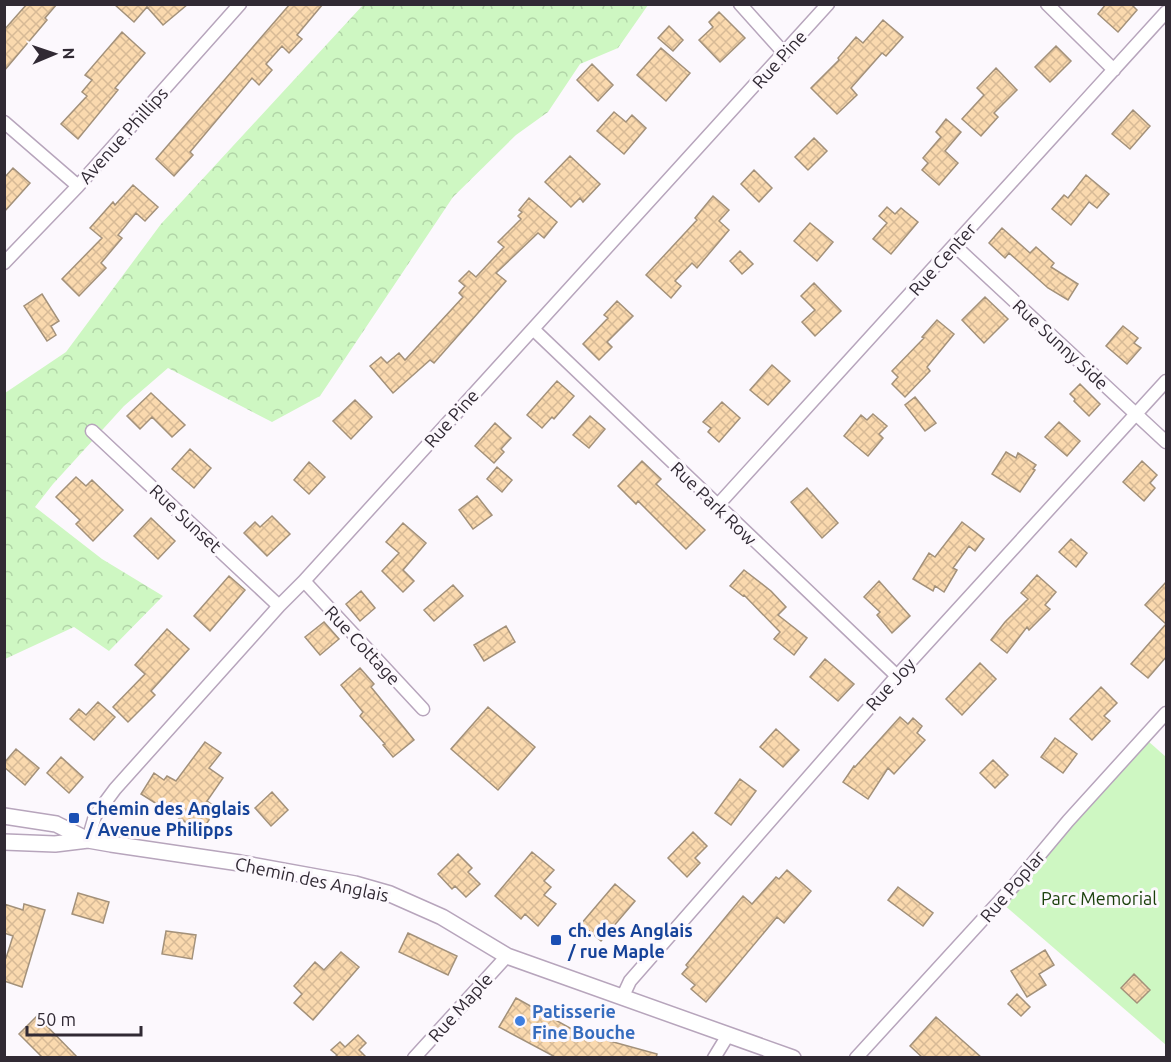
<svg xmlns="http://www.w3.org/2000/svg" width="1171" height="1062" font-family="Ubuntu,sans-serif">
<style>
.forest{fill:url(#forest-crowns)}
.park{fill:#cef7c2}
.building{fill:url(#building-cross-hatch);stroke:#a3917a;stroke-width:1.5}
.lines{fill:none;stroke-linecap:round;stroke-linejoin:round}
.minor-casing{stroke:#b7a5bc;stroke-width:15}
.tertiary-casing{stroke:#b7a5bc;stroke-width:18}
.minor{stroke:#fff;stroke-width:12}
.tertiary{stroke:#fff;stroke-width:15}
.transit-dot{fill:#1a4fb4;stroke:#fcf8fd;stroke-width:2}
.shop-dot{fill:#3f7fe0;stroke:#fcf8fd;stroke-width:2}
.labels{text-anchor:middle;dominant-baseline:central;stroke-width:6;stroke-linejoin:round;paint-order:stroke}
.street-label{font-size:18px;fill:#312a34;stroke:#fcf8fd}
.transit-label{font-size:18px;font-weight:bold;fill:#164399;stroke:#fcf8fd;text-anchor:start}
.park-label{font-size:18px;fill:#193f0a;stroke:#fcf8fd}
.shop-label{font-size:18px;font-weight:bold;fill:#366cbe;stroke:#fcf8fd;text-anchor:start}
</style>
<defs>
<pattern id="forest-crowns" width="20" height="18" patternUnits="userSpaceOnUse" patternTransform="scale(1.5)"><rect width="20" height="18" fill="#cef7c2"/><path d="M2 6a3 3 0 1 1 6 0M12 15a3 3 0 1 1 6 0" fill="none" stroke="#b1d4a7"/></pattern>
<pattern id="building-cross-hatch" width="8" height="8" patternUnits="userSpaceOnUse" patternTransform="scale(1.5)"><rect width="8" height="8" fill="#fad9ae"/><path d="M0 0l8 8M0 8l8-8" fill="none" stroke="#d7ba96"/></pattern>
</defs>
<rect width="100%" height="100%" fill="#fcf8fd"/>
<path class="forest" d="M363 5H648L618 48 580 64 548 112 516 135 453 197 320 396 272 422 168 368 124 406 53 484 35 507 102 559 163 596 109 651 74 627 5 659V393L66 352 161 224Z"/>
<path class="park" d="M1148 741 1166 757V1045L1003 904Z"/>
<path class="building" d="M27 4H57L45 18 47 20 4 71V30Z
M114 4H188L163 25 147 7 134 22Z
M290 4H323L297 35 302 39 289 53 282 46 266 64 272 70 259 85 252 78 190 152 193 155 174 176 156 159Z
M1106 4H1131L1137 10 1118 32 1098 14Z
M719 12 745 38 720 62 699 40 713 27 709 22Z
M883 20 903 37 886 56 882 53 851 88 857 95 837 114 811 88 839 60 838 58 856 37 863 43Z
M669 26 683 40 673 51 658 38Z
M122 32 145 53 115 88 118 90 78 139 61 124 87 96 82 92 92 80 85 75Z
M1056 46 1071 61 1050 82 1035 67Z
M661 48 690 73 666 101 637 75Z
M592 64 613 85 598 101 577 80Z
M996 68 1017 90 994 113 998 117 981 136 962 119 984 95 977 88Z
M1133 110 1150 126 1130 149 1112 134Z
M614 112 626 122 632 115 646 128 624 154 597 131Z
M946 119 961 132 945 151 958 163 939 185 922 170 928 163 923 158 941 137 936 132Z
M814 138 827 151 808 170 795 157Z
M570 156 600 184 583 202 580 198 571 207 545 182Z
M13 168 30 183 4 212V178Z
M754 170 772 188 759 202 741 184Z
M1086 175 1109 194 1097 208 1089 202 1071 225 1052 209 1064 195 1068 198Z
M133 185 158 207 145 221 136 213 118 235 122 238 101 263 106 268 79 296 62 279 102 238 90 228 113 202 115 205Z
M713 196 729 210 719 221 729 230 697 268 692 263 675 281 681 286 671 298 646 275 697 220 695 218Z
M529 198 557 222 544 238 538 233 496 273 506 281 434 363 430 360 393 393 370 366 381 357 387 363 399 353 405 360 463 297 459 293 465 286 459 281 469 271 476 277 504 247 498 242 521 219 518 216 522 212 519 210Z
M887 207 895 214 901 208 918 222 891 254 873 239 887 223 879 216Z
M810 223 833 242 817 261 794 241Z
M1002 228 1030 253 1036 247 1054 263 1051 267 1078 284 1068 300 1048 288 1009 253 1005 258 989 243Z
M740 251 753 264 742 274 730 261Z
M814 283 841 311 815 336 802 322 815 310 801 296Z
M42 294 59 321 51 326 56 335 47 341 24 306Z
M985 297 1008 319 984 343 962 320Z
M617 301 633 316 607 342 612 347 599 360 583 344 608 318 604 315Z
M937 320 954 334 927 367 930 371 905 397 892 384 898 377 892 371 924 338 922 337Z
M1123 326 1138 338 1134 343 1141 348 1127 364 1106 346Z
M772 365 790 381 768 405 750 390Z
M557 381 574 396 554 419 552 417 542 428 527 415Z
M1080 384 1100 404 1089 416 1074 401 1075 399 1070 394Z
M151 393 185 425 172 437 152 417 140 429 127 416Z
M915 397 936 423 925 431 905 405Z
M355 400 372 417 351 439 333 421Z
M722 402 740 418 719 442 708 432 711 428 703 422Z
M873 414 887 426 879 434 883 438 868 456 844 436 861 415 867 420Z
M590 416 605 429 589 448 573 435Z
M1059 422 1080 441 1067 456 1045 437Z
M495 423 511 438 501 449 504 452 494 463 475 446Z
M190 449 211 468 194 488 172 469Z
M1006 452 1016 458 1018 453 1036 465 1033 469 1035 470 1020 492 992 474Z
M642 461 661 479 656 484 705 530 686 549 638 501 636 504 618 486Z
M1142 461 1157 475 1150 483 1155 488 1144 501 1123 482Z
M309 462 325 477 309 494 294 480Z
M497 467 512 480 502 492 487 479Z
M76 477 86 486 92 480 123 510 93 541 76 524 80 520 56 497Z
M807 488 838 523 822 538 791 502Z
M477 496 492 515 473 529 459 510Z
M272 516 290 534 267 556 244 533 255 522 260 527Z
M151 518 175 541 158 559 134 536Z
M962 522 984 539 975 551 969 546 953 568 957 570 944 592 935 586 933 591 913 579 929 553 935 557Z
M403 523 426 543 403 570 414 581 403 592 382 571 399 553 386 542Z
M1071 539 1087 553 1076 567 1059 552Z
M744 570 771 591 786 607 778 615 807 638 794 655 774 639 780 632 744 595 743 596 730 586Z
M1037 575 1056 592 1045 605 1050 609 1029 630 1027 627 1007 653 991 640 1005 622 1028 599 1021 593Z
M229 576 245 590 210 631 194 616Z
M879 581 910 616 892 633 877 615 880 612 864 597Z
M1167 581V656L1148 678 1131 664 1166 624 1145 605Z
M453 585 463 596 434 621 424 610Z
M361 591 375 608 360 621 346 604Z
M324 622 339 639 320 655 305 637Z
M506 626 515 642 484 661 474 645Z
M167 629 189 649 151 691 155 695 128 722 113 707 145 674 135 665Z
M825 659 854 684 838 701 810 677Z
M980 663 996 679 962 715 946 699Z
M360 668 374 684 371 687 414 740 393 757 383 745 385 744 360 716 363 712 341 685Z
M1101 687 1117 703 1104 716 1110 721 1092 740 1070 719Z
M98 702 115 717 94 740 70 719 79 709 86 715Z
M488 707 535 747 498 790 451 749Z
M900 717 908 724 913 718 922 726 917 733 925 740 894 774 888 768 868 799 843 782 854 766 855 767Z
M776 729 799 750 783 767 760 747Z
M1055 738 1077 754 1063 773 1041 757Z
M205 742 221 753 209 768 223 778 207 801 217 808 201 832 141 794 154 773 164 780 167 776 176 781Z
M16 749 39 768 25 785 4 767V763Z
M61 757 83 777 69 793 47 773Z
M993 760 1008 775 995 788 980 773Z
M740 779 756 791 731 825 715 813Z
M272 792 288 810 271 826 255 808Z
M693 832 707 846 695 858 700 863 687 877 668 858Z
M532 852 554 870 544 881 551 887 544 895 556 904 538 926 525 914 521 919 495 896Z
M458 854 472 868 468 872 480 884 466 897 455 886 452 889 438 874Z
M787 870 811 891 784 923 777 917 706 1002 691 989 695 985 682 974 688 967 686 965 743 896 752 904 776 877 779 879Z
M615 884 635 901 601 941 581 924Z
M898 887 933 913 923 926 888 900Z
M78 893 109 902 103 923 72 914Z
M4 904 23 910 24 904 45 910 22 987 4 981V958H6L13 936 4 933Z
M166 931 196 935 192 959 162 954Z
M408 933 457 956 448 975 399 952Z
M1045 950 1054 965 1039 974 1046 985 1027 997 1011 971Z
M341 952 359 967 313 1020 294 1003 302 994 294 986 315 962 324 970Z
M1134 974 1150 990 1137 1003 1121 988Z
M1017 994 1030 1007 1021 1016 1008 1004Z
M516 998 577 1032 657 1054 656 1058H557L499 1027Z
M37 1016 78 1058H43L19 1034Z
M936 1017 982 1058H923L910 1046Z
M358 1035 366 1043 359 1050 367 1058H334L337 1055 331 1050 340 1042 345 1047Z"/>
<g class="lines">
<g class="minor-casing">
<path id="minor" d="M740 4 784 53
M1047 4 1114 70
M4 122 78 186
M955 246 1166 442
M4 263 78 186 240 4
M533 329 897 676
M92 431 279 606
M717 506 1166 12
M304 581 423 709
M88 840 95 816 115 789 279 606 304 581 828 4
M623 996 630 981 897 676 1166 381
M414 1058 507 956
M714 1058 728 1035
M856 1058 1017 882 1068 821 1166 713"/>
</g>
<g class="tertiary-casing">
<path id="tertiary" d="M4 816 56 824 88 840 111 844 240 863 355 884 390 894 442 917 507 956 793 1058
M4 842 55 844 88 840"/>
</g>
<use href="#minor" class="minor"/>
<use href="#tertiary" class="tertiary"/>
</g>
<g class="transit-dot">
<rect x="68" y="812" width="12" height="12" rx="3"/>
<rect x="550" y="934" width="12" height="12" rx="3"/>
</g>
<circle class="shop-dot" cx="520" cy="1021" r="6"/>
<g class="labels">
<g class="street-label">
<text transform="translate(779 59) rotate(-48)">Rue Pine</text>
<text transform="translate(123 135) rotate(-48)">Avenue Phillips</text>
<text transform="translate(942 259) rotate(-48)">Rue Center</text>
<text transform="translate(1061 344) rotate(43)">Rue Sunny Side</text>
<text transform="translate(451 418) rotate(-48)">Rue Pine</text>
<text transform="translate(714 503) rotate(44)">Rue Park Row</text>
<text transform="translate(186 518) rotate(43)">Rue Sunset</text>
<text transform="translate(363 645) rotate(47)">Rue Cottage</text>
<text transform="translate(890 684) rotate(-48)">Rue Joy</text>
<text transform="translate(312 879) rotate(12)">Chemin des Anglais</text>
<text transform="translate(1012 886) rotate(-49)">Rue Poplar</text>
<text transform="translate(460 1007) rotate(-48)">Rue Maple</text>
</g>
<g class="transit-label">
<text x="86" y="808">Chemin des Anglais<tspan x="86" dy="21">/ Avenue Philipps</tspan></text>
<text x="568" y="930">ch. des Anglais<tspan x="568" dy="21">/ rue Maple</tspan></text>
</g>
<g class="park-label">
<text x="1099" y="898">Parc Memorial</text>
</g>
<g class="shop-label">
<text x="532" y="1011">Patisserie<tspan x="532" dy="21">Fine Bouche</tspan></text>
</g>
</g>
<rect width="1171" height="1062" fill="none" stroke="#312a34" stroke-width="12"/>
<g transform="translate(54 54) rotate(88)" stroke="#fcf8fd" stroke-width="4.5" paint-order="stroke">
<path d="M0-4.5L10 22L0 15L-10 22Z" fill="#312a34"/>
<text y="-9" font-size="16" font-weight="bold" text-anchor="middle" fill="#312a34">N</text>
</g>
<path d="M27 1026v9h114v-9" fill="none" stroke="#312a34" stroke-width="3"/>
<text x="36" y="1026" font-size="18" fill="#312a34" stroke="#fcf8fd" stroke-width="4.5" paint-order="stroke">50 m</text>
</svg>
